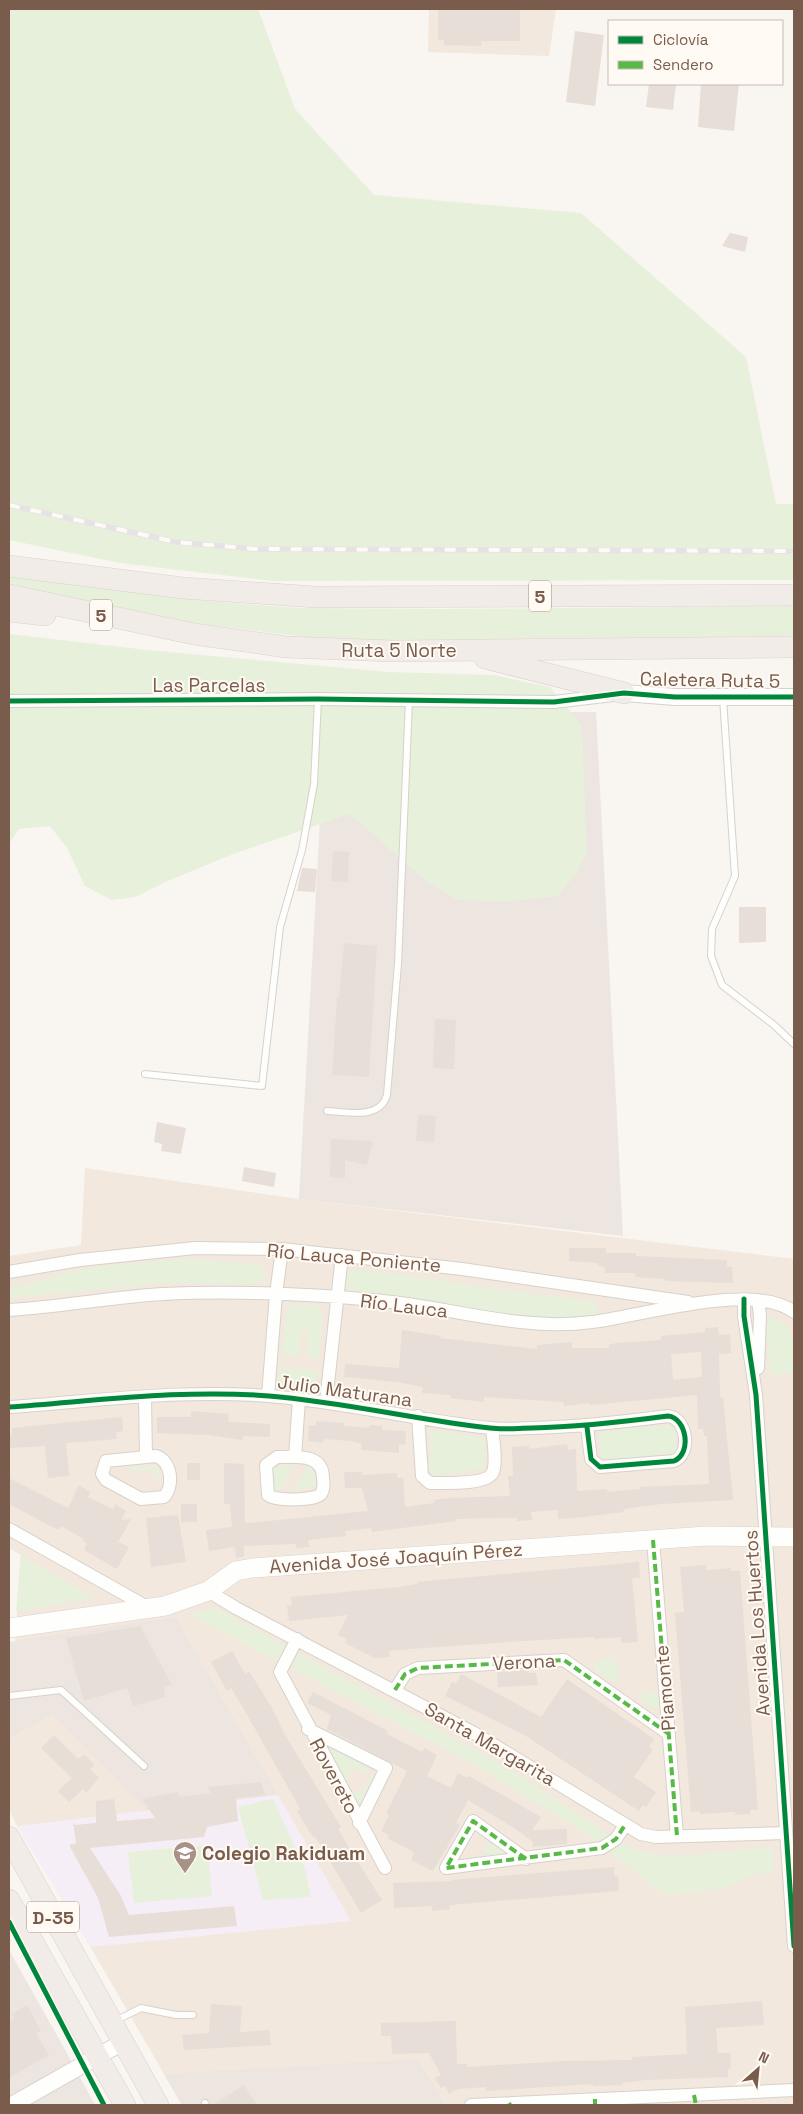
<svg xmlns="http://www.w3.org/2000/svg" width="803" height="2114" font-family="'Space Grotesk',sans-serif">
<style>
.residential{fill:#f2e8de}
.industrial{fill:#ede5e0}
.education{fill:#f6eef6}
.green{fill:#e7f0db}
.building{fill:#e6ded7;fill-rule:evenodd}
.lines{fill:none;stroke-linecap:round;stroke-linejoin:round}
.service-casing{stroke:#d7d1cb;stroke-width:8}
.minor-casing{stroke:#d7d1cb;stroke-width:14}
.tertiary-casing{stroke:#d7d1cb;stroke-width:18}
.secondary-casing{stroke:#d9d2cb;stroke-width:20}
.trunk-casing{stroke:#dad1cc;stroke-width:22}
.service{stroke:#fefefd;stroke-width:6}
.minor{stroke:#fefefd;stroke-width:12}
.tertiary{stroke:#fefefd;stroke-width:16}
.secondary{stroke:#fefefd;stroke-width:19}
.trunk{stroke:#f2ece8;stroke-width:21}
.rail-casing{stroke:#e6e3e7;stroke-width:5.5}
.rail{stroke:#fffaf3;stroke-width:4;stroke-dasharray:11;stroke-linecap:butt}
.quiet{stroke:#58b947;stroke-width:4;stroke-dasharray:8 4;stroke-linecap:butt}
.cycleway-casing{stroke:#fffaf3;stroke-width:8}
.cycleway{stroke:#00873e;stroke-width:5}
.labels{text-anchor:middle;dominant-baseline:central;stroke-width:4;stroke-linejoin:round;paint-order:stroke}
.shield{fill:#fffaf3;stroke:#a28b7f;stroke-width:1}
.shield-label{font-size:18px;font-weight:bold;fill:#7a5c4d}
.street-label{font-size:19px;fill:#7a5c4d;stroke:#fffaf3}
.poi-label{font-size:19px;font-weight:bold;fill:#7a5c4d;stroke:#fffaf3;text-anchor:start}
</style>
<rect width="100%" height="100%" fill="#f9f5f0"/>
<path class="residential" d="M429 9H556L549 56 428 52Z
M85 1168 299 1199 794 1259V2105H182L21 1827 17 1826 9 1809V1642L15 1641 21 1555 9 1548V1256L81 1245Z"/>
<path class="industrial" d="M326 712H596L623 1236 299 1199Z
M175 1617 278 1795 147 1810 52 1714 9 1739V1642Z
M9 1950 64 2048 95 2105H9Z
M407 2060 419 2061 445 2105H182L164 2074Z"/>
<path class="education" d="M278 1795 351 1921 91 1947 17 1826Z"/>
<path class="green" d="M9 9H258L295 109 374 195 581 213 746 357 776 504H794V580L274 581 120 563 9 540Z
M9 576 206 601 299 608 442 609 794 606V636L383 640 306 637 194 623 9 584Z
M9 634 147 650 388 672 493 675 550 687 582 726 587 853 577 872 558 896 504 902 458 900 428 883 350 814 233 854 165 882 135 897 112 900 85 886 67 848 50 826 19 829 9 844Z
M185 1259 257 1264 264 1268 265 1277 259 1283 255 1284 162 1283 9 1298V1288L100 1266Z
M355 1269 596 1302 598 1317 564 1319 495 1314 426 1300 356 1292 348 1288C344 1279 346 1273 355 1269Z
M290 1305 317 1306 323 1312 319 1359 307 1358 308 1330H301L298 1357 282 1355 287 1310Z
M772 1318C798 1324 794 1353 794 1373L771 1375 766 1325 768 1320Z
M279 1367 318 1370 316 1380 312 1386H284L278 1383Z
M671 1425 675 1428 676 1450 674 1453 605 1461 601 1459 599 1435 604 1430Z
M434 1430 484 1438 485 1468 434 1476 430 1474V1434Z
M153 1465 160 1470V1476L155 1475 152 1470 130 1471 131 1467Z
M276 1465 293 1466 278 1493 271 1486 273 1467Z
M308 1467 316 1471V1486L293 1491Z
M21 1555 93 1598 16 1611Z
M215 1607 508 1768 628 1847C664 1863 730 1850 771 1847L773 1872 751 1875 722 1889 665 1895 584 1832 473 1764 190 1615Z
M610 1658 619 1667V1675L614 1683 593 1669 597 1661Z
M644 1691 658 1694 659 1704 656 1708 650 1707 640 1700Z
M328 1746 370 1766 366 1772 351 1768 348 1782 345 1784 325 1749Z
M371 1774 375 1775 360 1805 356 1804 348 1790 358 1793 367 1787Z
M273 1799 305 1869 311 1897 263 1900 238 1807Z
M486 1841 504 1851 502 1855 486 1856Z
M207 1845 212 1896 134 1903 128 1852Z"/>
<path class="building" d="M438 9H520V41H481V46L444 45V40H438Z
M575 31 604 35 595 106 566 102Z
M649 84H676L673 110 646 107Z
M701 84H739L734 131 698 127Z
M730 233 748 237 745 252 722 246Z
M333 851 349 852 348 882 331 881Z
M302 868 317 869 315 892 297 891Z
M739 907H766V942L739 943Z
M344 943 377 946 369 1077 332 1075 337 998H339Z
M435 1019 456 1020 454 1069 433 1068Z
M418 1115 436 1116 434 1142 416 1141Z
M157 1122 186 1128 181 1154 161 1151 162 1144 154 1142Z
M331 1139 373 1141 367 1165 345 1160V1178L330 1177Z
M244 1167 276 1173 274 1187 242 1181Z
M569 1248H606V1253H636V1256L727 1260V1267H732L733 1283 665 1281V1279L635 1277V1273H605V1267L598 1266V1263L569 1261Z
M718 1327 719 1335 730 1334 731 1353 719 1354 720 1398 723 1397 733 1500 661 1504 623 1509 624 1512 575 1518 558 1519V1511L555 1510 531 1512 532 1520 517 1521V1518H493L456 1519V1521L372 1532 371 1528 345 1531 346 1536 308 1540 309 1547 296 1548V1544L244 1546V1557L236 1558 235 1547 209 1551 206 1530 232 1527 230 1504H224V1463L244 1464 245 1523H249L368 1511 362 1488H345L344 1472H362V1475L397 1473V1478H403L405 1507 434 1503V1500L450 1498 510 1496 508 1476H513L512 1447 529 1446V1449L567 1444 568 1450 576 1449 577 1491 607 1489V1492L640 1489V1487L709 1484 707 1436H704L703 1429H698L697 1395 590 1405V1403L564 1406 563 1402 484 1397V1402L450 1398 451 1395 422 1393 423 1387 397 1382 344 1377 345 1364 399 1368 402 1330 441 1336 440 1338 537 1349V1345L572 1342V1348H609V1345L616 1343 661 1340V1336L705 1332V1328ZM701 1352 702 1377 673 1380 671 1354Z
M191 1411 229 1414 228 1422 270 1424V1437L243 1436V1440L208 1435 157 1433V1417H191Z
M122 1417 123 1431 116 1432 117 1439 66 1443 69 1476 48 1478 45 1446 9 1448V1435H12V1428Z
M316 1421 344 1423V1426L369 1428 370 1425 382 1426V1430L406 1431 405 1445 399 1444V1453L361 1450 362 1444 351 1441 324 1439 323 1443 308 1441 309 1425 316 1426Z
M187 1463H200V1480H187Z
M9 1478 68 1508 79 1485 90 1492 88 1497 113 1509 115 1504 126 1511 121 1520 131 1519 118 1542 129 1547 117 1569 84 1550 87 1544 83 1541 84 1539 61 1526 58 1530 9 1504Z
M181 1504H197V1522H181Z
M178 1515 186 1562 151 1567 146 1518Z
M639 1562 640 1578H632L638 1642 621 1643V1637L594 1639V1637L524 1641 410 1649 389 1651 390 1657 375 1658 345 1643 347 1639 338 1635 348 1615 289 1621 287 1605H292L291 1597 397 1587 418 1584 417 1582Z
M706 1565V1570L731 1568V1571H740L758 1810H750V1814L735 1815V1812L700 1814V1811L691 1812 675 1613 684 1612 680 1567Z
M140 1626 172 1685 164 1687 165 1697 133 1706 127 1688 84 1701 66 1638Z
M232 1651 245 1674 249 1671 272 1708 285 1735 341 1827 338 1829 354 1856 382 1900 361 1913 315 1836 313 1837 297 1811 300 1809 245 1711 231 1688 227 1691 211 1662Z
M529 1670V1673H536L538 1685 498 1687 497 1672Z
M461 1674 541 1717 567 1679 654 1739 649 1747 653 1749 634 1777 656 1792 646 1807 643 1805 639 1811 526 1736 445 1696 452 1682 456 1684Z
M313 1692 388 1731 387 1734 422 1752 424 1748 437 1755 427 1776 451 1788 458 1773 468 1778 469 1776 541 1817 532 1830 567 1829V1844L533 1847V1842L516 1829 468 1800 456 1823 460 1825 433 1871 411 1860 414 1852 387 1838 389 1835 381 1831 389 1815 386 1813 407 1771 327 1729 331 1715 307 1703Z
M54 1735 78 1759 84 1754 95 1765 90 1769 99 1778 86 1793 83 1789 69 1802 58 1791 72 1778 41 1748Z
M261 1782 265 1795 236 1798 238 1821 207 1827 204 1837 90 1848 121 1896 129 1915 234 1906 237 1926 109 1937 98 1898 69 1845 76 1843 73 1822 75 1825 96 1823V1801L114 1799 117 1821 155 1818 142 1799 178 1792 179 1797 211 1793 208 1787Z
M614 1867V1876H618L619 1891 450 1905V1909L432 1911V1906L394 1908 393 1883 453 1881 451 1880Z
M762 2001 764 2025 716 2028 718 2053H730L731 2068 728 2069V2077L646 2080 622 2083V2085L593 2086V2084L486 2091V2087L458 2089 449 2094 445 2086 441 2088 435 2078 441 2075 429 2053 392 2054 391 2036H381V2023L456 2021 457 2064H467V2067L565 2061 632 2060V2057L687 2054 685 2007Z
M211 2004 242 2006 240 2032 269 2030 271 2045 184 2050 182 2035 209 2033Z
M27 2005 41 2031 36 2033 49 2055 9 2078V2022L14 2019 12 2014Z
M244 2085 257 2105H213Z"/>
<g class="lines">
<g class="service-casing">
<path id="service" d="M723 698 735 876 712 929 711 956 722 985 774 1025 794 1044
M145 1074 262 1086 280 927 302 850 314 784 318 699
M327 1111C348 1112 380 1120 387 1095L398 964 409 700
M9 1696 61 1690 144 1766
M115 2021 141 2008 176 2015H193
M205 2103 206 2105"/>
</g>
<g class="minor-casing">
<path id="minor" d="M9 701 318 699 554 702 613 695
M9 1272 80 1260 195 1248 282 1249 462 1269 688 1302
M744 1299V1316L756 1395 794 1946
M9 1310C61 1307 112 1297 163 1294 222 1291 280 1293 339 1297 364 1299 389 1301 414 1305 473 1314 532 1330 592 1322 642 1316 753 1281 794 1312
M758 1368 760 1316 758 1300
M268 1396 276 1294 282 1249
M145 1397 146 1457
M326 1402 342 1255
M9 1407C96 1401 182 1389 269 1396 344 1402 416 1420 490 1428 504 1430 519 1428 532 1428 578 1427 622 1422 668 1416 687 1418 692 1454 674 1461L600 1467 591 1459 587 1427
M418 1416 422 1476 430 1483C443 1483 488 1485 493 1472 497 1460 493 1440 492 1428
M156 1456C172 1461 174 1486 164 1497L141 1499 106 1480 102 1474 106 1461Z
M277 1457C296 1457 323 1453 323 1478 324 1484 324 1489 321 1494 314 1501 275 1501 268 1495L266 1465Z
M295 1457 299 1399
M9 1529 149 1608
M653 1540 677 1836
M208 1591 236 1608 474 1733 641 1834 656 1837 786 1833
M297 1639 280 1672 385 1868
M395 1690 405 1674 418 1668 564 1660 669 1734
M308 1729 386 1768 359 1823
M526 1859 473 1821 446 1868 602 1848 616 1839 625 1825
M471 2105 794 2090"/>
</g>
<g class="tertiary-casing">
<path id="tertiary" d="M624 693 675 697H794
M12 2105 123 2042"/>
</g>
<g class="secondary-casing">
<path id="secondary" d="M9 1628 165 1606 208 1591 236 1571 252 1568 706 1536 794 1537"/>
</g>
<g class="trunk-casing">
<path id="trunk" d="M9 566 183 588 315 597 794 595
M9 595 194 634 286 647 392 651 794 647
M9 611 45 615
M485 658 624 693
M9 1837 158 2105
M9 1900 125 2105"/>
</g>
<use href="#service" class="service"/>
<use href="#minor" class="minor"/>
<use href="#tertiary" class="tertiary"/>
<use href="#secondary" class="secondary"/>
<use href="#trunk" class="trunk"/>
<g class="rail-casing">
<path id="rail" d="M9 505 176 542 255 549 794 551"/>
</g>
<use href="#rail" class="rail"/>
<path class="quiet" d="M653 1540 677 1836
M395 1690 405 1674 418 1668 564 1660 669 1734
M526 1859 473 1821 446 1868 602 1848 616 1839 625 1825
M694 2095 696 2105
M595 2099V2105
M509 2103 510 2105"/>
<g class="cycleway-casing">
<path id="cycleway" d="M9 701 318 699 554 702 624 693 675 697H794
M744 1299V1316L756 1395 794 1946
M9 1407C96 1401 182 1389 269 1396 344 1402 416 1420 490 1428 504 1430 519 1428 532 1428 578 1427 622 1422 668 1416 687 1418 692 1454 674 1461L600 1467 591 1459 587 1427
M9 1922 104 2105"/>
</g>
<use href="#cycleway" class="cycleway"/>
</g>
<defs>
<g id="school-pin" transform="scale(1.25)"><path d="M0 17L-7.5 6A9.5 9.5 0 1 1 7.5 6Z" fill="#a69286" stroke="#fffaf3"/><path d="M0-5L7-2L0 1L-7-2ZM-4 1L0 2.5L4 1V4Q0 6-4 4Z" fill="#fff"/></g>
</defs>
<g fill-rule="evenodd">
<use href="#school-pin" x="185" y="1853"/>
</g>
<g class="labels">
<g class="shield">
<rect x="529" y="580.5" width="22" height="31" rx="4"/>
<rect x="90" y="599.5" width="22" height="31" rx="4"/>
<rect x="27" y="1901.5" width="52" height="31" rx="4"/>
</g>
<g class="shield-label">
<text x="540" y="596">5</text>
<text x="101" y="615">5</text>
<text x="53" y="1917">D-35</text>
</g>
<g class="street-label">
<text x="399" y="650">Ruta 5 Norte</text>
<text transform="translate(710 680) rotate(1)">Caletera Ruta 5</text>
<text x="209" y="685">Las Parcelas</text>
<text transform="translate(354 1258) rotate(5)">Río Lauca Poniente</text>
<text transform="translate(404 1306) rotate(7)">Río Lauca</text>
<text transform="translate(345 1391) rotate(8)">Julio Maturana</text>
<text transform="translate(396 1558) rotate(-4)">Avenida José Joaquín Pérez</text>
<text transform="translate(757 1623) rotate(-94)">Avenida Los Huertos</text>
<text transform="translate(524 1662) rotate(-3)">Verona</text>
<text transform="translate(665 1688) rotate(-95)">Piamonte</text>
<text transform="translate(490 1744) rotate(30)">Santa Margarita</text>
<text transform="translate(334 1776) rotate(62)">Rovereto</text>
</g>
<g class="poi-label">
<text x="202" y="1853">Colegio Rakiduam</text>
</g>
</g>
<rect width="803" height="2114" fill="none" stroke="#7a5c4d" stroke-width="20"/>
<rect x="608" y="20" width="175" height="65" fill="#fffaf3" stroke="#cabbb1"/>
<rect x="618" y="36" width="25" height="8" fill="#00873e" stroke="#cabbb1"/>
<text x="653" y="45" font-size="15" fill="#7a5c4d">Ciclovía</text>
<rect x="618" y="61" width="25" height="8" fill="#58b947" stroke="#cabbb1"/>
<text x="653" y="70" font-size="15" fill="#7a5c4d">Sendero</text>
<g transform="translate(758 2069) rotate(27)" stroke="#fffaf3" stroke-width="4" paint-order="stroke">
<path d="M0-4L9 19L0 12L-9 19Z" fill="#7a5c4d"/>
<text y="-8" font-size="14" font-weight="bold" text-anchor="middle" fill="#7a5c4d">N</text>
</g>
</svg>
